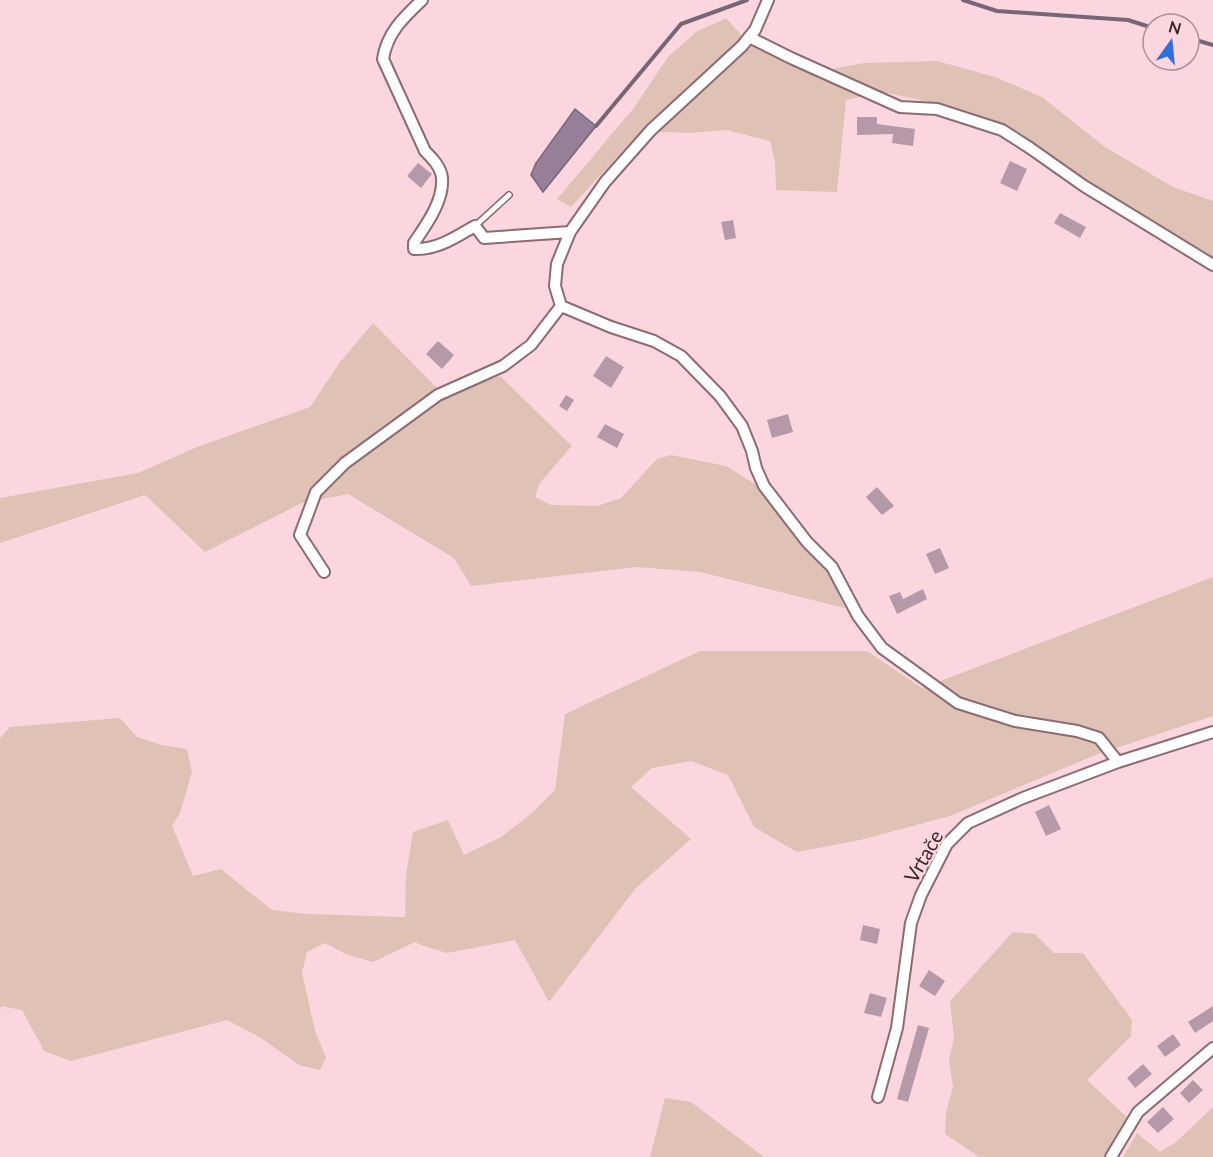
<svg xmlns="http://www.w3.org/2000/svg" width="1213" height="1157" font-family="Lato,sans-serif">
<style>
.green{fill:#dfc2b5}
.water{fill:#958097;stroke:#786677;stroke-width:1.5}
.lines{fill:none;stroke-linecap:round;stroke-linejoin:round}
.stream{stroke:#786677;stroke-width:4}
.building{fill:#b699a9}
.lane-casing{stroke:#8c6b72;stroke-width:8}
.street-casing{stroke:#8c6b72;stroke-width:14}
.lane{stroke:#fff;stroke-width:5}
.street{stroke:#fff;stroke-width:10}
.labels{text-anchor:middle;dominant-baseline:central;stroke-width:5;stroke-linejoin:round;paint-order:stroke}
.street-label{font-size:20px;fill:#36282b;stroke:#fcd6de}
</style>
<rect width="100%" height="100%" fill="#fcd6de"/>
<path class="green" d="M726 18 744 38 810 73 864 63 937 61 995 77 1042 97 1105 147 1173 187 1213 201V260L1151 220 1084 181 1030 142 996 123 957 108 883 92 846 100 837 192 776 190 775 161 770 141 727 130 689 133 641 131 571 207 557 199 633 109 668 57 696 32Z
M373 323 445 396 500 376 572 446 539 484 535 497 551 505 597 506 621 498 657 459 671 455 726 466 760 487 800 542 826 568 845 608 700 572 637 567 471 586 454 558 348 494 302 503 205 552 145 495 0 543V498L138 473 197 447 310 407 340 362Z
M1213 577V716L1098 754 950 816 860 840 797 852 754 827 728 775 691 761 652 768 631 787 691 839 636 888 549 1002 515 940 447 953 424 946 415 942 373 962 348 955 325 943 307 952 302 973 315 1031 326 1058 320 1070 299 1065 261 1038 227 1020 71 1061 44 1051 22 1010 1 1006 0 1012V738L10 727 120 718 137 737 162 745 187 749 192 772 180 813 172 826 193 876 221 869 272 910 307 914 405 917 406 875 413 832 448 820 464 855 501 837 532 813 555 790 565 714 700 651H867L922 688Z
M1013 932 1035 934 1054 953H1083L1132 1020 1131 1036 1087 1080 1128 1118 1106 1157H979L945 1134 946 1112 953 1087 949 1060 954 1038 950 1001Z
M665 1098 691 1102 764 1157H650Z
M1213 1107V1157H1123L1137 1133 1160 1152 1176 1142Z"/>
<path class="water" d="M575 109 596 126 543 192 531 175 536 163Z"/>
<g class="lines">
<path class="stream" d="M963 0 997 11 1128 20 1153 28
M1189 38 1213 45
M596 126 681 24 747 0"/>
</g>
<path class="building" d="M857 117H877V124L915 129 913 146 892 143 893 134 857 135Z
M1010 161 1027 169 1017 191 1000 183Z
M418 163 432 174 421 188 407 176Z
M1060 213 1086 227 1080 238 1054 223Z
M733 220 736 238 725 240 721 222Z
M438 341 454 355 442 369 426 354Z
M606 356 624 367 611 388 593 376Z
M566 395 574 400 567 411 559 406Z
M788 414 793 432 772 438 767 420Z
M605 424 624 434 617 448 597 437Z
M877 487 894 506 882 515 866 497Z
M940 548 949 568 935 574 926 554Z
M923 589 927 599 897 614 889 596 900 592 903 599Z
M1049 805 1061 829 1046 836 1035 812Z
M863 925 880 929 877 944 860 940Z
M929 970 945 981 935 996 919 986Z
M870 993 887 998 881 1017 864 1013Z
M1213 1006V1021L1195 1033 1188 1022Z
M918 1025 929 1028 908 1102 897 1099Z
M1173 1034 1181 1045 1165 1057 1157 1046Z
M1143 1064 1152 1074 1135 1088 1127 1078Z
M1193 1080 1203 1090 1189 1103 1180 1093Z
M1163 1107 1174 1119 1158 1133 1147 1122Z"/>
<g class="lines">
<g class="lane-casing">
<path id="lane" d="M475 226 509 195"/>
</g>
<g class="street-casing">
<path id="street" d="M422 0C403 18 387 33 383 59L425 151C432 158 441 167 442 178 444 201 426 225 414 243V249C437 250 456 237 475 226L484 238 570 232
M768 0 755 30 742 46 651 130 605 182 570 232 557 264 555 286 561 306 611 327 654 341 681 356 720 396 742 426 752 451 756 468 764 486 807 542 832 567 858 616 882 648 958 703 1015 721 1077 731 1099 738 1118 762
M749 37 791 58 900 107 937 109 1002 130 1030 148 1084 186 1213 265
M324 572 300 535 316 492 345 463 438 395 503 366 531 345 561 306
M878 1097 897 1028 911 923 921 895 947 844 968 823 1023 798 1118 762 1213 732
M1111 1157 1138 1112 1213 1048"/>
</g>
<use href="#lane" class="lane"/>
<use href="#street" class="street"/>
</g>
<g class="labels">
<g class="street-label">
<text transform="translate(923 856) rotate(-60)">Vrtače</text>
</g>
</g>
<g transform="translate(1171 42) rotate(15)"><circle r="28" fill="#fcd6de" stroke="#ad9096" stroke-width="1.5"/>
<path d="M0-4.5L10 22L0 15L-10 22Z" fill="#326edc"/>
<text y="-9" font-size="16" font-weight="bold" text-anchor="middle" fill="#36282b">N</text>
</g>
</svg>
